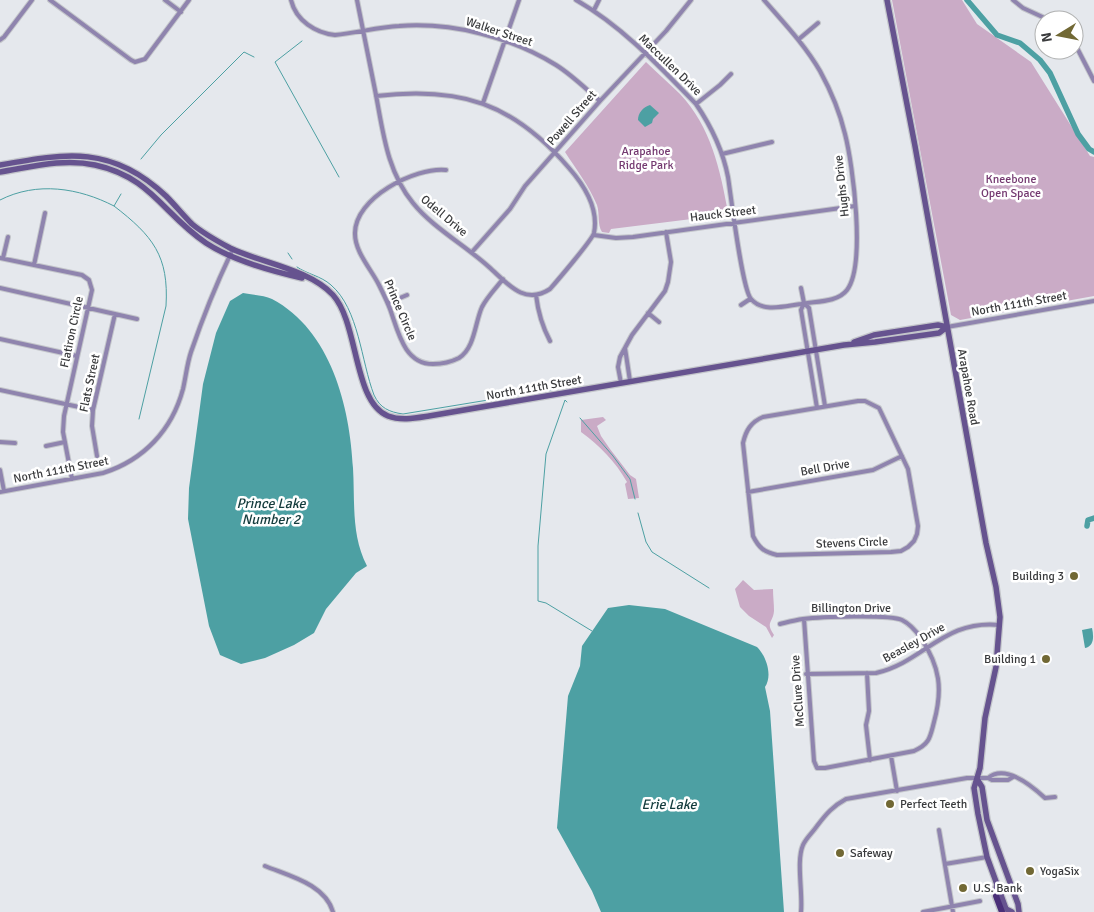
<svg xmlns="http://www.w3.org/2000/svg" width="1094" height="912" font-family="Signika,sans-serif">
<style>
.green{fill:#caabc6}
.water{fill:#4da0a3}
.lines{fill:none;stroke-linecap:round;stroke-linejoin:round}
.stream{stroke:#4da0a3;stroke-width:1}
.canal{stroke:#4da0a3;stroke-width:5.5}
.street-casing{stroke:#c3c5ca;stroke-width:6}
.secondary-casing{stroke:#c3c5ca;stroke-width:8}
.primary-casing{stroke:#c3c5ca;stroke-width:9}
.street{stroke:#8f84ae;stroke-width:4}
.secondary{stroke:#66538f;stroke-width:5.5}
.primary{stroke:#4a2f78;stroke-width:6}
.poi-dot{fill:#716834;stroke:#fff;stroke-width:2}
.labels{text-anchor:middle;dominant-baseline:central;stroke-width:5;stroke-linejoin:round;paint-order:stroke}
.street-label{font-size:12px;fill:#3a3b3d;stroke:#fff}
.park-label{font-size:12px;fill:#743970;stroke:#fff}
.poi-label{font-size:12px;fill:#3a3b3d;stroke:#fff;text-anchor:start}
.water-label{font-size:14px;font-style:italic;fill:#133b3c;stroke:#fff}
</style>
<rect width="100%" height="100%" fill="#e5e8ed"/>
<path class="green" d="M892 0H962L977 24 1031 62 1090 156 1094 157V296L960 320 951 315Z
M646 62C657 73 669 83 680 94 711 127 720 169 728 212L724 215 611 229 609 233 602 232C597 224 600 214 597 205 589 186 576 169 565 152Z
M603 417 606 420 597 426 601 436 610 449 630 475 636 479 639 498 628 499 625 484 627 482C615 461 600 446 581 432V420Z
M743 580 754 590 773 589C773 596 774 604 774 611 773 623 765 622 774 635L772 638 766 627 749 616 740 607 735 589Z"/>
<path class="water" d="M650 105 659 113 653 119 652 123 645 127 638 120C638 113 643 107 650 105Z
M243 293C252 295 264 295 272 299 331 330 350 407 353 468 355 502 351 535 367 566L356 573 326 609 314 633 294 645 265 658 241 664 220 655 209 626 188 519 189 488 203 384 216 333 230 301Z
M629 605 665 609 757 647C766 656 773 675 765 687L770 711 784 912H601L592 891 557 828 568 696 580 666 582 646 608 608Z
M1092 628C1094 637 1094 646 1085 648L1082 630Z"/>
<g class="lines">
<path class="stream" d="M302 41 275 62 339 177
M141 159 161 135 244 52 254 57
M0 200C37 181 79 188 114 206L121 194
M114 206C153 236 169 256 166 306L139 419
M288 253 292 259
M297 267C307 274 321 276 331 285 359 309 361 361 374 395 380 408 389 412 403 414L555 389
M567 402 565 400 546 454 538 546V601L546 603 592 631
M580 418 613 456 630 479 635 499
M638 513 646 542 652 552 709 588"/>
<path class="canal" d="M967 0 997 35 1020 43 1040 60 1050 73 1078 134 1089 149 1094 152
M1087 526 1088 520 1094 518"/>
<g class="street-casing">
<path id="street" d="M50 0 131 60 135 62 145 59 189 0
M165 0 181 12
M291 0C296 21 316 33 335 35 357 33 378 27 399 26 452 22 511 37 556 65 572 75 586 89 600 101
M357 0C363 30 369 60 375 90 383 130 386 170 413 203 432 227 466 246 489 267 507 283 524 306 550 289 557 281 592 240 594 233 599 208 584 185 569 168 513 103 460 86 376 96
M576 0C622 26 660 67 696 104 711 126 723 151 728 177 731 196 742 289 751 299 763 313 785 306 801 304 815 301 837 303 847 290 866 265 853 165 845 134 840 113 831 91 820 71 805 45 784 23 764 0
M1013 0 1023 8 1049 20
M594 10 599 0
M799 39 818 23
M0 40 4 37 32 0
M1074 42 1094 81
M483 103 519 0
M696 104 720 85 731 74
M722 154 772 142
M446 170C415 167 354 198 355 234 355 252 371 269 379 285 383 293 387 301 390 309 398 331 404 364 433 364 442 364 451 362 459 358 475 348 475 322 482 307 487 297 496 288 503 279
M594 235 616 238 633 237 855 206
M472 252 510 209 525 186 600 101 666 31 691 0
M0 258 82 275 89 280 92 290 64 416 63 432 72 479
M3 258 8 237
M34 265 45 213
M0 288 137 319
M801 288 804 303 801 310 817 408
M536 295C538 312 542 326 550 341
M388 303 407 295
M804 303 809 308 825 406
M741 305 750 299
M648 313 659 322
M947 327 1094 301
M0 339 77 356
M625 348 630 381
M621 383 618 367 620 357 632 335 665 291 668 282 671 262 666 232
M0 390 93 410
M858 401H865L879 408 908 469 918 526 917 534 914 541 908 547 901 551 891 552 777 555C764 552 759 548 753 536L743 443C746 430 751 422 763 417Z
M0 442 15 443
M46 446 65 442
M97 456 92 426 93 410 115 314
M0 470 4 491
M0 492 103 473C144 460 172 430 183 389 186 376 187 364 191 352 203 317 217 282 233 249
M748 492 873 470 902 456
M780 624C788 622 795 620 803 619 819 617 889 614 902 620 910 624 916 631 921 638 940 667 943 689 934 722 930 737 930 744 914 751L825 768H817L814 761 804 619
M867 673 869 711 866 725 867 734 870 760
M806 674 876 673C924 662 944 619 1000 625
M891 756 897 791
M988 778C1005 764 1032 786 1045 798L1055 797
M939 830 953 912
M945 864 987 857
M265 866C289 876 325 884 333 912
M801 912C803 893 796 861 803 845 806 838 813 832 817 826 826 814 833 806 846 799L967 778H988L992 780H1008L1013 777
M923 912 980 901"/>
</g>
<g class="secondary-casing">
<path id="secondary" d="M887 0 915 146 986 543 996 587 1000 617 996 667 985 718 980 768 974 788 978 814 987 857 1006 909 1012 912
M0 165C67 153 112 145 166 196 175 205 183 215 192 224 204 234 217 241 230 248 261 263 309 269 333 295 359 324 353 402 388 416 401 421 416 418 429 416L844 345 875 342 939 333 947 327
M0 172C31 167 63 158 95 165 151 177 163 214 206 243 232 260 271 271 302 278
M854 342 874 335 938 325 947 327
M977 779 982 787 987 820 1018 904 1019 912"/>
</g>
<g class="primary-casing">
<path id="primary" d="M997 885 996 896 1002 912"/>
</g>
<use href="#street" class="street"/>
<use href="#secondary" class="secondary"/>
<use href="#primary" class="primary"/>
</g>
<g class="poi-dot">
<circle cx="1074" cy="576" r="5"/>
<circle cx="1046" cy="659" r="5"/>
<circle cx="890" cy="804" r="5"/>
<circle cx="840" cy="853" r="5"/>
<circle cx="1030" cy="871" r="5"/>
<circle cx="963" cy="888" r="5"/>
</g>
<g class="labels">
<g class="street-label">
<text transform="translate(499 32) rotate(18)">Walker Street</text>
<text transform="translate(670 65) rotate(44)">Maccullen Drive</text>
<text transform="translate(572 118) rotate(-49)">Powell Street</text>
<text transform="translate(842 186) rotate(-96)">Hughs Drive</text>
<text transform="translate(723 214) rotate(-7)">Hauck Street</text>
<text transform="translate(444 216) rotate(40)">Odell Drive</text>
<text transform="translate(1019 304) rotate(-10)">North 111th Street</text>
<text transform="translate(400 310) rotate(67)">Prince Circle</text>
<text transform="translate(72 332) rotate(-78)">Flatiron Circle</text>
<text transform="translate(90 383) rotate(-78)">Flats Street</text>
<text transform="translate(968 387) rotate(80)">Arapahoe Road</text>
<text transform="translate(534 388) rotate(-10)">North 111th Street</text>
<text transform="translate(825 468) rotate(-10)">Bell Drive</text>
<text transform="translate(61 470) rotate(-11)">North 111th Street</text>
<text transform="translate(852 543) rotate(-2)">Stevens Circle</text>
<text x="851" y="608">Billington Drive</text>
<text transform="translate(914 643) rotate(-29)">Beasley Drive</text>
<text transform="translate(798 691) rotate(-94)">McClure Drive</text>
</g>
<g class="park-label">
<text x="646" y="151">Arapahoe<tspan x="646" dy="14">Ridge Park</tspan></text>
<text x="1011" y="179">Kneebone<tspan x="1011" dy="14">Open Space</tspan></text>
</g>
<g class="poi-label">
<text x="1064" y="576" text-anchor="end">Building 3</text>
<text x="1036" y="659" text-anchor="end">Building 1</text>
<text x="900" y="804">Perfect Teeth</text>
<text x="850" y="853">Safeway</text>
<text x="1040" y="871">YogaSix</text>
<text x="973" y="888">U.S. Bank</text>
</g>
<g class="water-label">
<text x="271" y="503">Prince Lake<tspan x="271" dy="16">Number 2</tspan></text>
<text x="669" y="804">Erie Lake</text>
</g>
</g>
<g transform="translate(1059 35) rotate(260)"><circle r="24" fill="#ffffff" stroke="#b0b1b1"/>
<path d="M0-4L9 19L0 12L-9 19Z" fill="#716834"/>
<text y="-8" font-size="14" font-weight="bold" text-anchor="middle" fill="#3a3b3d">N</text>
</g>
</svg>
